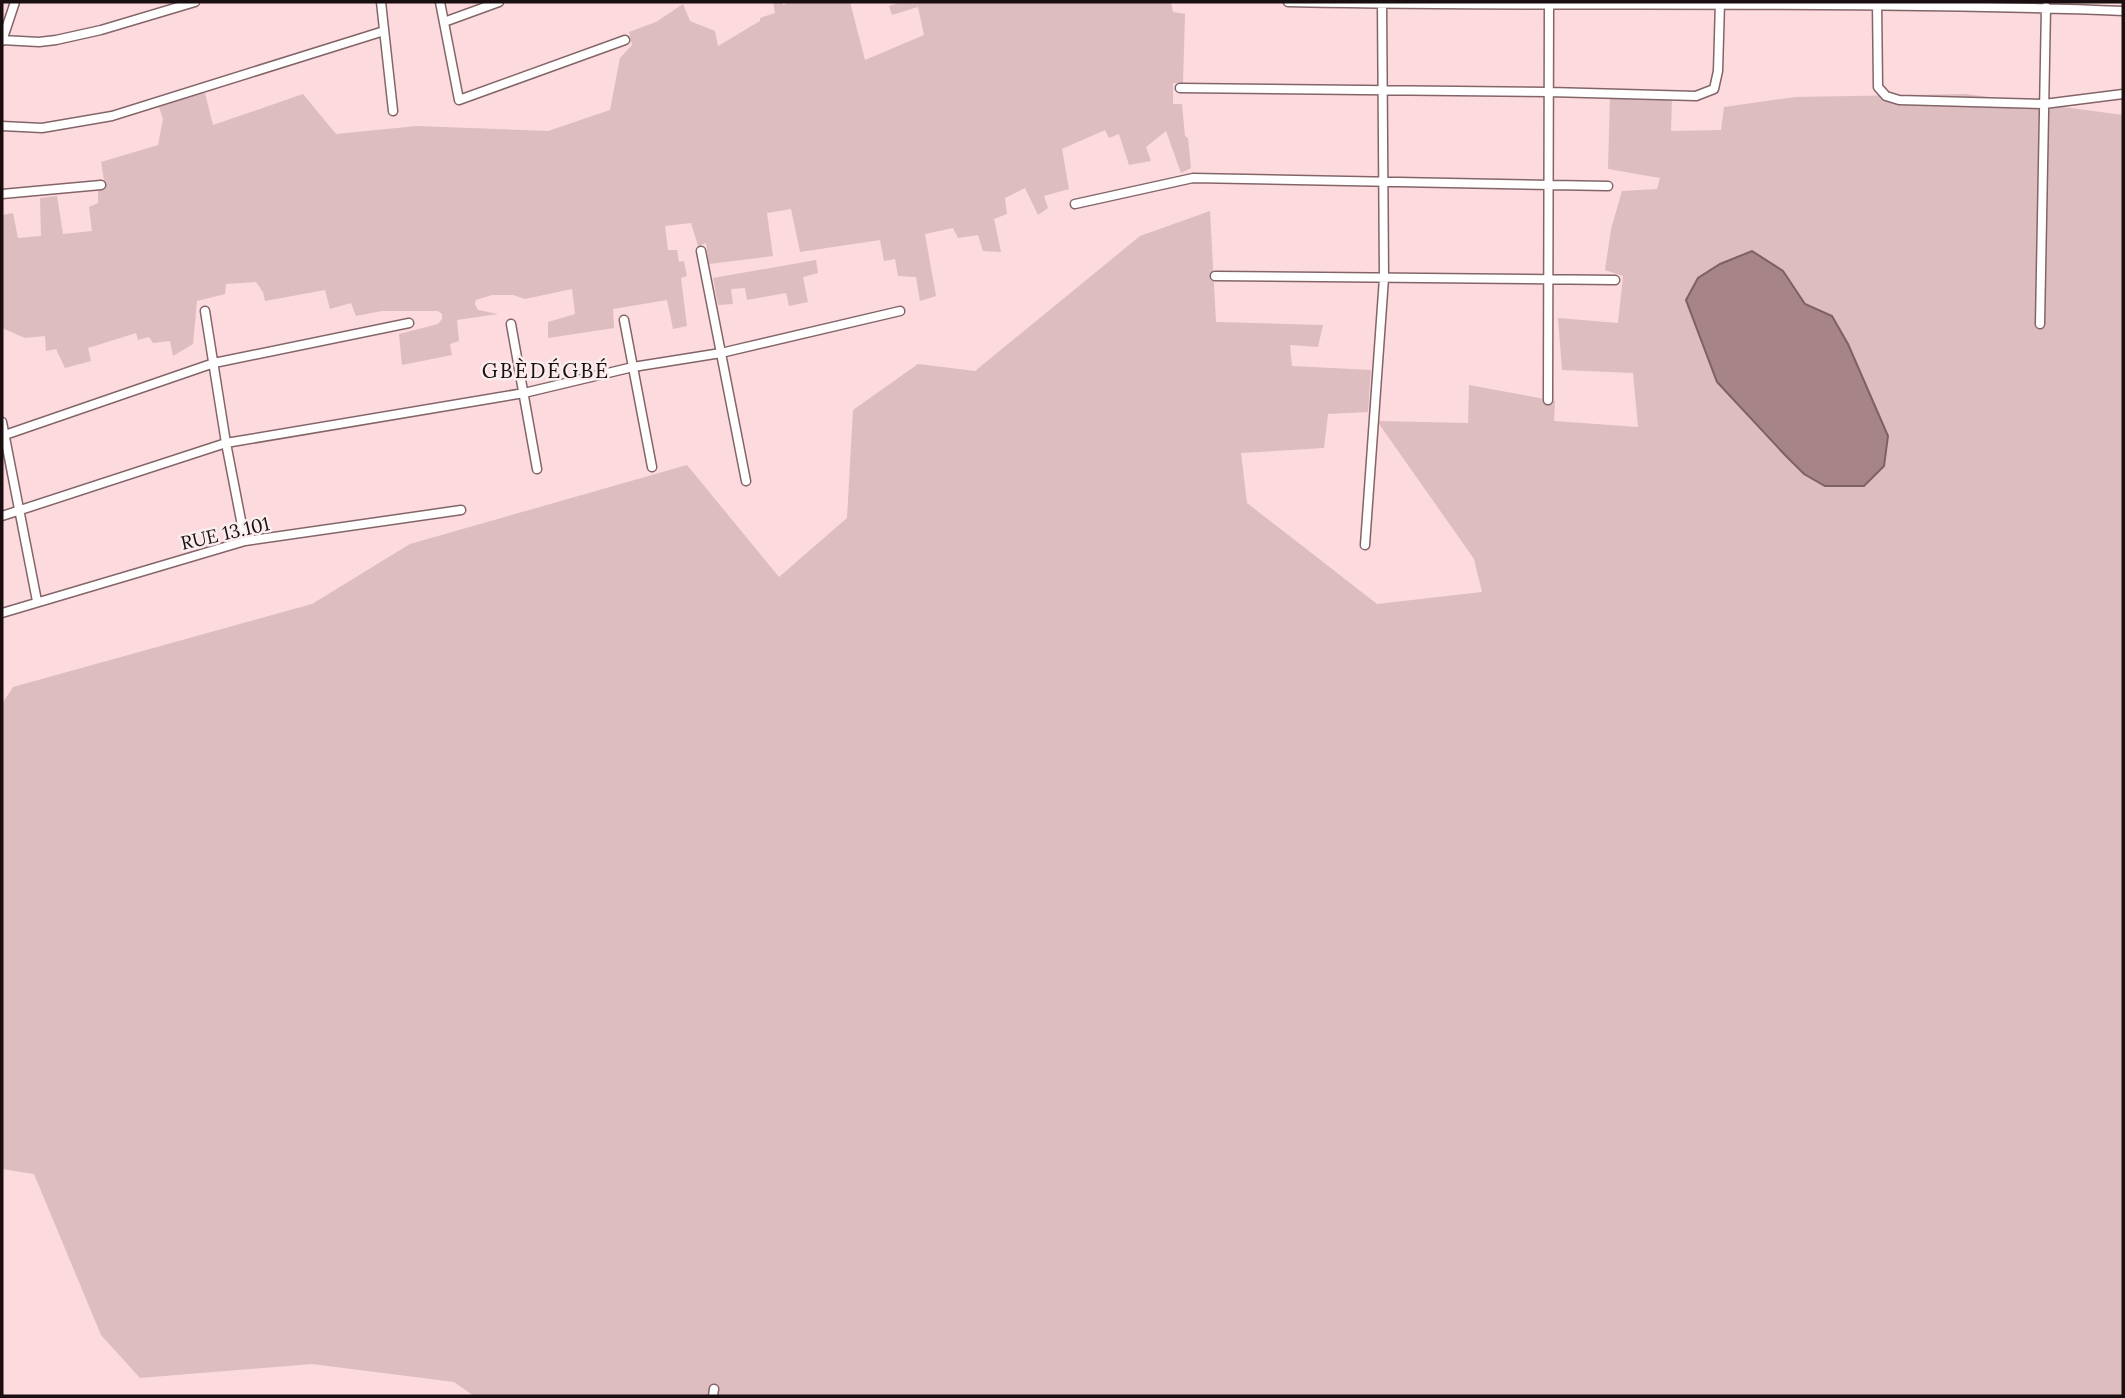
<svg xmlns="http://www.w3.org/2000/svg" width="2125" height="1398" font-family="Lora,serif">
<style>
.green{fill:#ddbdc0;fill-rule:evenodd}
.water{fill:#a78487;stroke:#7d6163;stroke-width:2}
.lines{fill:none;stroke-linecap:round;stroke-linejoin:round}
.street-casing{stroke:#836568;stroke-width:11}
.street{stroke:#fff;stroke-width:8}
.labels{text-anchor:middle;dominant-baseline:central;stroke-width:5;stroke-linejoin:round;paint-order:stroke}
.street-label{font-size:19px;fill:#1a0f10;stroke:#fbedee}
.neighbourhood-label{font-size:21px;letter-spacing:2px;fill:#1a0f10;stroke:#fbedee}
</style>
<rect width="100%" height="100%" fill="#fcdadd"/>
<path class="green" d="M773 2H782L783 5 791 2H850L865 60 924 35 918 7 892 15 889 6 902 2H1171L1173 12 1185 14 1183 83H1173V104H1182L1185 136 1188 138 1191 168 1181 173 1166 131 1146 147 1151 161 1129 165 1119 134 1109 138 1105 130 1062 149 1069 189 1044 196 1048 208 1038 215 1025 188 1005 198 1007 214 994 219 1001 252 983 251 978 235 958 238 953 228 925 234 936 296 920 301 916 277 898 276 895 259 884 261 880 240 800 252 791 209 767 213 773 256 709 264 706 243 698 246 691 223 665 226 668 250H677L679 262 684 261 687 276 681 278 687 326 673 329 667 300 613 309 614 328 548 338V322L575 314 572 289 525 299 513 295H492L476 300 475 304 478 310 498 314 457 320 459 341 450 344 452 355 402 365 399 334 438 324 442 319V314L438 311H382L356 316 351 303 330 309 325 290 265 301 263 292 256 282 226 284 225 294 197 301 193 344 173 356 170 341 153 343 149 337 138 340 136 333 88 348 91 361 65 368 56 349 46 351 45 336 25 338 2 328V215L13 213 18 238 41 236 40 198 57 196 63 234 92 231 89 207 98 203V189L105 186 101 162 158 145 163 119 158 104 205 93 213 125 303 94 336 134 417 126 548 131 610 110 620 58 632 45 629 32 656 22 683 4 690 21 715 31 718 46 760 21V18L775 13Z
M1966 94 2123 115V1396H474L454 1382 312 1364 140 1378 101 1335 34 1174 2 1169V704L13 687 312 604 410 544 687 465 779 577 847 518 853 410 918 364 975 371 1140 236 1210 211 1216 322 1323 325 1318 347 1290 345 1292 366 1371 370 1368 412 1328 414 1324 448 1241 453 1247 503 1377 604 1482 592 1474 559 1377 421 1468 423 1469 385 1555 401 1554 421 1638 427 1633 373 1562 370 1558 318 1618 323 1623 276 1605 270 1611 229 1622 191 1657 189 1660 178 1608 169 1610 96 1672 98 1671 131 1721 130 1724 107 1795 97ZM1783 271 1805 304 1832 316 1848 344 1888 436 1864 486H1825L1804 474 1785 455 1718 382 1686 300Z
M816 260 818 273 803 277 808 302 789 306 786 293 747 300 745 288 731 289 733 304 718 305 713 278Z"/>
<path class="water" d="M1752 251 1783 271 1805 304 1832 316 1848 344 1888 436 1884 466 1864 486H1825L1804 474 1785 455 1717 382 1686 300 1698 278 1720 264Z"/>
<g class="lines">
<g class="street-casing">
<path id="street" d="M381 2 393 111
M440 2 459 100 625 40
M1288 2C1566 8 1845 0 2123 11
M1877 2 1878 87 1886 96 1899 100 2044 104 2123 94
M444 22 499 2
M2 40 39 42 56 40 101 30 195 2
M2 41 15 2
M1180 88 1550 92 1696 96 1714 89 1718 71 1720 2
M2 126 42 128 112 116 384 31
M2 194 101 185
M1075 204 1193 178 1608 186
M701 251 746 481
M1215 276 1615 280
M205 311 226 443 245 541
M624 320 652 467
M511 324 537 469
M2040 324 2046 7
M1548 400 1549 2
M2 422 37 601
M2 436 214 363 409 323
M2 516 226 443 524 393 633 367 721 353 900 311
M1365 545 1384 278 1382 2
M2 613 245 541 461 510
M713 1396 714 1389"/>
</g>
<use href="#street" class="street"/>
</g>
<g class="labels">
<g class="street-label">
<text transform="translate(225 533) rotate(-13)">RUE 13.101</text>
</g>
<g class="neighbourhood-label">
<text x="546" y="370">GBÈDÉGBÉ</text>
</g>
</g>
<rect width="2125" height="1398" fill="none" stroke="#1a0f10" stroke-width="7"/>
</svg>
